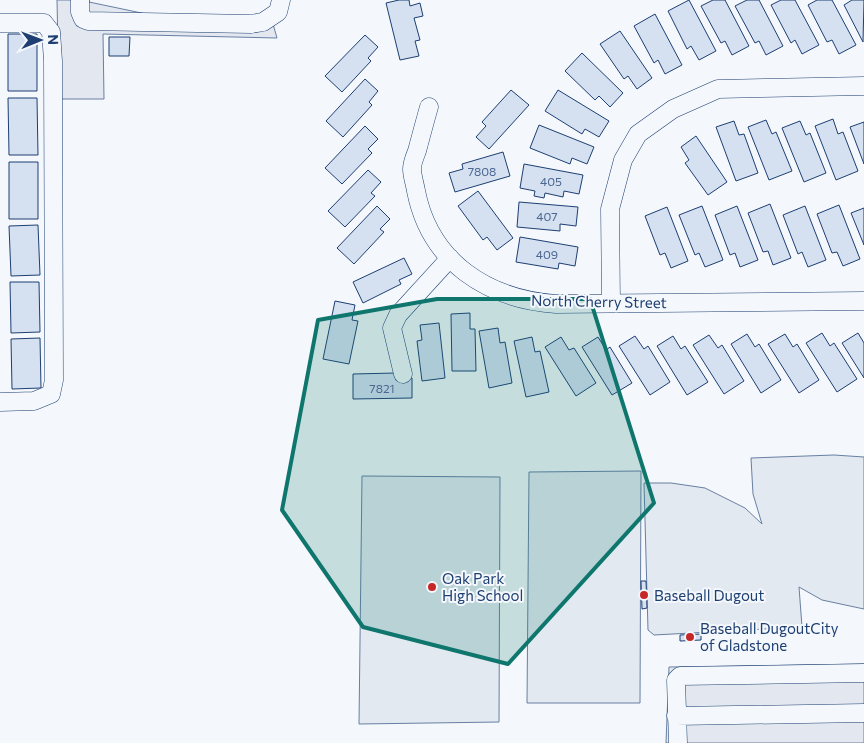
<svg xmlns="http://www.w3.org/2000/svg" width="864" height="743" font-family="Commissioner,sans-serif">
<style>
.green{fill:#e3e9f0;stroke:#687fa3}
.parking{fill:#e3e8f0;stroke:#687fa3}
.building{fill:#d5e0f0;stroke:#1d3f73}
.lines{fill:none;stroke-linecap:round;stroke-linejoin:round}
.minor-casing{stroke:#1d3f73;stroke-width:19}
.minor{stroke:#f4f7fb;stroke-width:18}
.marked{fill:#0f766e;fill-opacity:0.2;stroke:#0f766e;stroke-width:4;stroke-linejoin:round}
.poi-dot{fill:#c62828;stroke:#f4f7fb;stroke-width:2}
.labels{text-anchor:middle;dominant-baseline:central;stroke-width:4;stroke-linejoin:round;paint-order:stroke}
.number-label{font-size:12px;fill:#4b6792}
.street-label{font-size:15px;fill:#1d3f73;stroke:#f4f7fb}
.poi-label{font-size:15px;fill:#1d3f73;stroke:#f4f7fb;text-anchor:start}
</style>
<rect width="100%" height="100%" fill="#f4f7fb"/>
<path class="green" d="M834 455 864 457V609L822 600 799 587 802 627 654 635 648 630 644 483H671L705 488 745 508 762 524 753 494 751 458Z
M641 471 640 703H527L529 472Z
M362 476 500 477 499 722 359 724Z"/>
<path class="parking" d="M57 0H89V2L151 15 271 17 277 38 103 34 104 99H59Z
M864 664V743H666L669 667Z"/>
<path class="building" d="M399 0H409L410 6 420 3 423 16 414 18 420 40 415 41 419 56 400 60 386 3Z
M689 0 716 51 699 60 691 46 687 49 668 11Z
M713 0H725L749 46 732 55 725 41 721 43 701 6Z
M747 0H759L783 46 766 55 759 41 755 43 735 6Z
M781 0H795L819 45 802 54 795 40 791 43 771 5Z
M817 0H832L856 45 839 54 832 40 827 42 808 5Z
M852 0H864L863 42 844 5Z
M655 14 682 65 665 74 658 60 654 63 634 26Z
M620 31 652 78 637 89 628 76 624 79 600 44Z
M8 34H37V91H8Z
M365 35 378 47 368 58 371 61 342 92 325 76Z
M109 37H130L129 56H109Z
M582 53 623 93 610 107 599 96 595 100 565 71Z
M365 79 378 91 369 102 372 105 343 137 326 121Z
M511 90 529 105 489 149 476 137 486 126 482 122Z
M558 90 609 121 599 137 585 129 582 134 545 111Z
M8 98H37L38 155H9Z
M833 119 838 134 843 132 858 171 836 180 815 126Z
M766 120 772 134 776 132 792 171 769 180 748 127Z
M734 121 739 135 744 134 758 173 736 181 716 127Z
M800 121 806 135 810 133 826 173 804 182 782 128Z
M864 122V164L850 127Z
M539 125 594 147 587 164 572 158 570 164 530 148Z
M365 126 378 139 368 149 372 153 342 184 325 168Z
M696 136 727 182 708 195 685 163 689 160 681 147Z
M503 152 510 176 455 192 449 173 463 169 462 164Z
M9 162H38V219H9Z
M524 164 583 175 579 194 564 191 563 197 545 193 544 198 534 196 535 191 520 188Z
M368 170 381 182 371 193 375 196 345 227 328 211Z
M478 191 513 238 497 250 487 237 483 240 458 206Z
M519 202 578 207 576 226 560 224V231L517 227Z
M770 204 791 258 773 265 768 251 763 252 748 213Z
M839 205 860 259 843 266 837 252 832 253 817 214Z
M377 206 390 219 380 229 384 232 354 264 337 248Z
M702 206 723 260 705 267 699 253 695 255 679 215Z
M737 206 758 260 740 267 735 253 730 255 715 215Z
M805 206 826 260 808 267 802 252 798 254 783 215Z
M667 207 688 261 671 268 665 253 660 255 645 216Z
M864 208V245L851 213Z
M38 225 40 275 11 276 9 226Z
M520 237 578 247 575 266 559 263 558 269 516 262Z
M404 258 412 274 399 280 401 284 363 303 353 282Z
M10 282H39L40 332 11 333Z
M335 301 355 305 352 320 358 321 349 364 323 359Z
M470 313V329H475L476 371H452L451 314Z
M439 323 445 378 422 381 417 341 422 340 420 325Z
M498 328 500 343 505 342 512 383 489 388 479 331Z
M822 333 830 346 834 343 857 379 837 392 806 343Z
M858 333 864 343V378L842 343Z
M747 334 755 347 759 344 781 380 761 393 731 344Z
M785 334 793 347 797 344 819 380 799 393 768 344Z
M709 335 718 348 722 345 744 381 724 394 693 345Z
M635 336 644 349 648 346 670 382 650 395 619 346Z
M673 336 681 349 685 346 708 382 687 395 657 346Z
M532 337 535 352 540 351 549 392 526 397 514 341Z
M561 337 569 350 574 348 596 383 576 396 545 347Z
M598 337 606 350 610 347 632 383 612 395 582 347Z
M40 338 41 388 12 389 11 339Z
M396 373V378H412V398L353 399V374Z
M641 581H646L647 608 642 609Z
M701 634V640L680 641V635Z"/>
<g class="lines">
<g class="minor-casing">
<path id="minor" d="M80 0V12L83 19 88 21 251 24 263 22 278 12 281 0
M0 23H44L51 32 53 61 54 380 51 394 34 401 0 402
M429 107C425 121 421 136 417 151 415 156 412 163 412 169 412 176 415 184 416 191 430 262 487 299 556 304L864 301
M611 303 610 209 623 160 638 134 673 109 718 89 864 86
M403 374 392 328 398 315 450 258
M676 716 864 713
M678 743 676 680 680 676 864 673"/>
</g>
<use href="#minor" class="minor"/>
</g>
<path class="marked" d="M437 299H590L654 503 508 664 363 627 282 510 318 320Z"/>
<g class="poi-dot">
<circle cx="432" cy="587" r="5"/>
<circle cx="644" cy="595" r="5"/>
<circle cx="690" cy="637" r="5"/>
</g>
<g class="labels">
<g class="number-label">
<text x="482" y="171">7808</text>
<text x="551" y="181">405</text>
<text x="547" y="216">407</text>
<text x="547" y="254">409</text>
<text x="382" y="388">7821</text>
</g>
<g class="street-label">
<text transform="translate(599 301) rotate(1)">North Cherry Street</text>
</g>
<g class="poi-label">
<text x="442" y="578">Oak Park<tspan x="442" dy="17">High School</tspan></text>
<text x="654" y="595">Baseball Dugout</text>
<text x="700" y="628">Baseball DugoutCity<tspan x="700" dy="17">of Gladstone</tspan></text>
</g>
</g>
<g transform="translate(40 40) rotate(89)" stroke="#f4f7fb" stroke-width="4" paint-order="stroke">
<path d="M0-4L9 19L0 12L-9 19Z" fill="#1d3f73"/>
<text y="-8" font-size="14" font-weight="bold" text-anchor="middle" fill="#1d3f73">N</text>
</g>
</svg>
